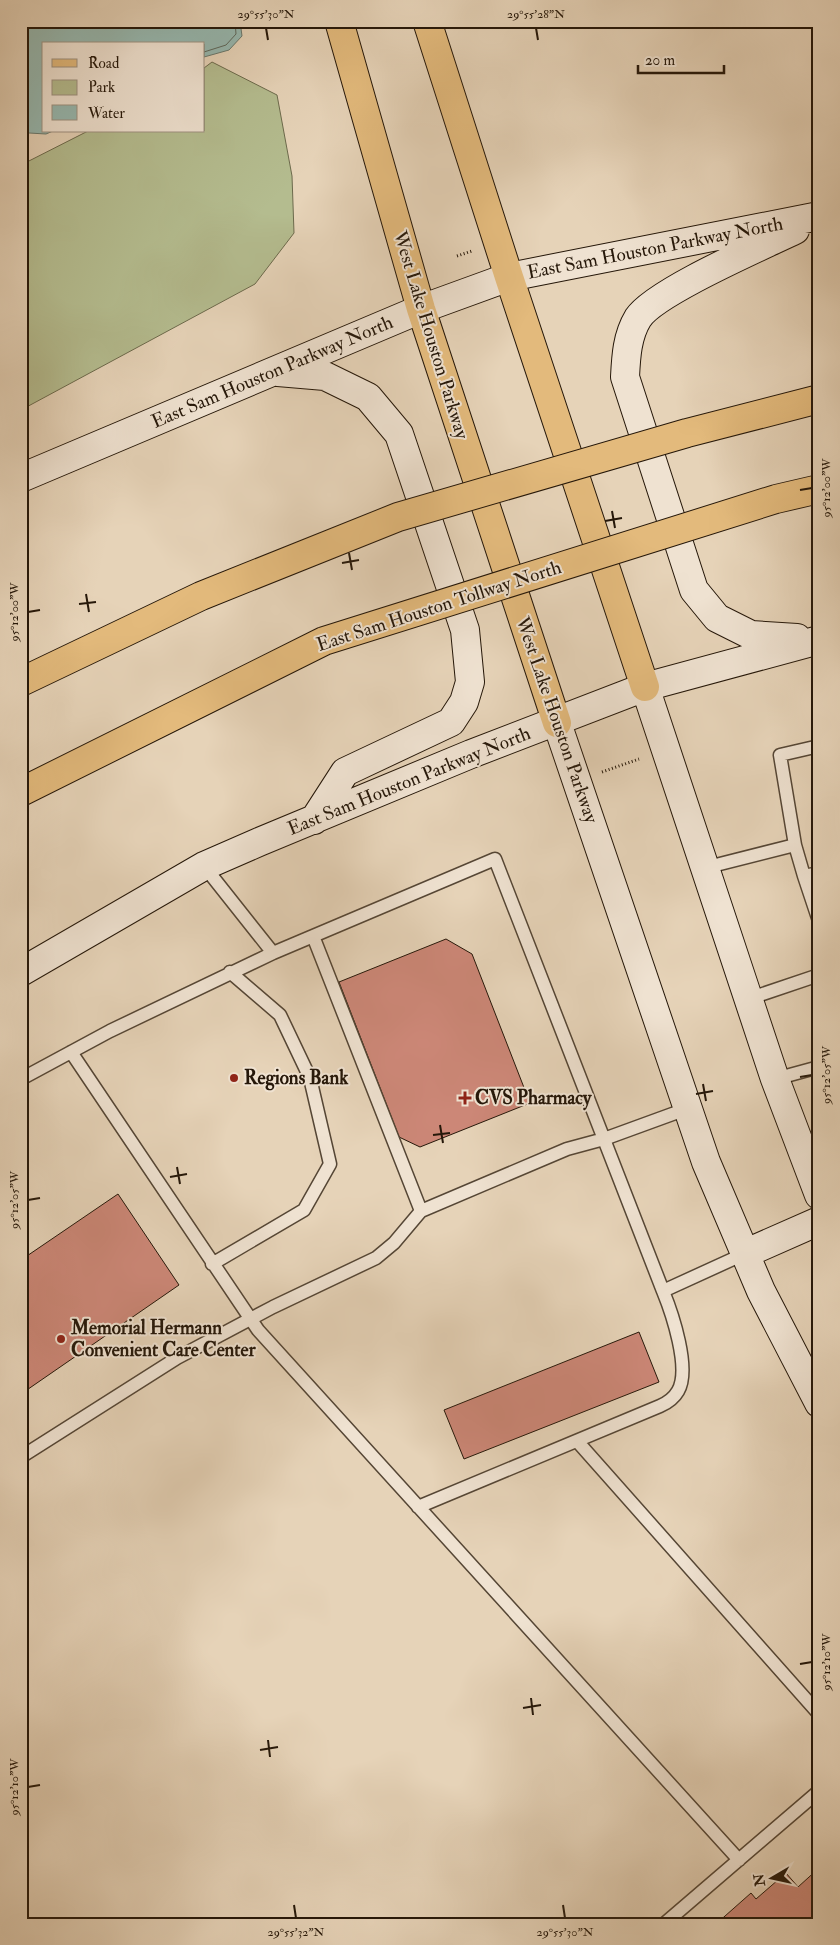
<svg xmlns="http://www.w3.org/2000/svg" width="840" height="1945" font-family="'IM FELL Double Pica',serif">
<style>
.green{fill:#b4bc8f;stroke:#6c6a4c}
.water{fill:#96b8b0;stroke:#69786d}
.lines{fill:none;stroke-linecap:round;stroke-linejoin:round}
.shore{stroke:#5e685c;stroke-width:1}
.building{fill:#cc8777;stroke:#251709}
.service-casing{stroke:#554635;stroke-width:15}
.secondary-casing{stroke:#251709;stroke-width:30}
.primary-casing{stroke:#251709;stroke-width:30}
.path{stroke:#251709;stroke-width:3;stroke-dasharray:1 2.5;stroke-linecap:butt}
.service{stroke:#efe2d1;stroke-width:12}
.secondary{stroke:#efe2d1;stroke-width:28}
.primary{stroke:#e3ba7c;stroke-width:28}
.motorway-bridge-casing{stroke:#251709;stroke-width:30;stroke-linecap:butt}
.motorway-bridge{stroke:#e3ba7c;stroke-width:28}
.ticks{fill:none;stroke:#251709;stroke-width:2}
.poi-dot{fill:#8f2418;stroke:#efe2d1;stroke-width:2}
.labels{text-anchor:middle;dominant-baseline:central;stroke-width:4;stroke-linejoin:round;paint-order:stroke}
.street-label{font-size:19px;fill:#251709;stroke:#efe2d1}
.poi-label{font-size:19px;font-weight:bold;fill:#251709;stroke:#efe2d1;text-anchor:start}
.neatline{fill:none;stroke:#251709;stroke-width:2}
.ticks-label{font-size:12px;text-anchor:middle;fill:#251709}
</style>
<rect width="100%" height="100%" fill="#e6d3b8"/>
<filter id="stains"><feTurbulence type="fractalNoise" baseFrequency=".004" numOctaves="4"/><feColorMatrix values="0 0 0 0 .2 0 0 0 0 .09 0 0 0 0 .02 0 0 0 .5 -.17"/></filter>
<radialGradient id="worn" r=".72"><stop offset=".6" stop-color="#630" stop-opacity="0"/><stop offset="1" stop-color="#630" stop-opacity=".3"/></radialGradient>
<path class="green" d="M212 62 277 95 292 176 294 233 255 284 21 410V165L88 131H204V68Z"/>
<path class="water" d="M21 21H240L242 36 229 50 204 57V44H44V131H53L46 134 29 133 21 125Z"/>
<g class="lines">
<path class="shore" d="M204 52 226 45 236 34 235 21"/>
</g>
<path class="building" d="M446 939 472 954 530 1103 420 1147 399 1137 339 982Z
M118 1194 179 1285 21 1394V1260Z
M639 1332 659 1382 464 1459 444 1410Z
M819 1868V1924H716L751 1893 756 1899 786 1873 798 1887Z"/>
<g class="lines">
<g class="service-casing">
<path id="service" d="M795 845 804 876 819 873
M204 866 273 953 495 859 663 1291 744 1254
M704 868 795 845 780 755 819 746
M804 876 819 921
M313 936 421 1211
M748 999 819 975
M71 1052 258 1330 739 1860
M21 1079 110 1031 273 953
M775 1079 819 1067
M212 1264 304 1210 330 1164 310 1078 280 1015 230 972
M577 1441 819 1714
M21 1457 177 1358 273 1307 376 1258 394 1243 421 1211 567 1149 604 1139 689 1108
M418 1507 660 1406C667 1403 674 1398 678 1391 691 1369 672 1313 663 1291
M664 1924 819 1791"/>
</g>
<g class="secondary-casing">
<path id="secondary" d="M795 230C762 246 655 292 638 318 627 336 626 357 625 377L694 590 717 618 751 635 797 638
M278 372 325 376 368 397 399 434 465 630 470 682 464 702 451 722 345 772 314 820
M21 478 421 309 509 277 819 216
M645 687 775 1079 819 1195
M557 723 706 1162 761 1291 819 1403
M21 972 204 866 259 842 471 754 645 687 819 640
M744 1254 819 1221"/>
</g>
<g class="primary-casing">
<path id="primary" d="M339 21 421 309 557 723
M427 21 509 277 645 687"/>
</g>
<path class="path" d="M457 256 472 251
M602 772 639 759"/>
<use href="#service" class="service"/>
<use href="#secondary" class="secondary"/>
<use href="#primary" class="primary"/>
<g class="motorway-bridge-casing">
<path id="motorway-bridge" d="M21 682 201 596 398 517 687 433 819 399
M21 792 324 641 776 499 819 489"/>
</g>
<use href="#motorway-bridge" class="motorway-bridge"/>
</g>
<path class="ticks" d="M266 28 268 40M536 28 538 40M800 490 812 488M612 511 615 528M605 521 622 518M349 553 352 570M342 563 359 560M86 594 89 612M79 604 96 602M28 612 40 610M800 1077 812 1075M703 1084 706 1101M696 1094 713 1091M440 1125 443 1143M433 1135 450 1133M177 1167 180 1184M170 1177 187 1174M28 1200 40 1198M800 1664 812 1662M531 1698 533 1715M523 1708 541 1705M268 1740 270 1757M260 1750 278 1747M28 1787 40 1785M294 1905 296 1918M563 1905 565 1918"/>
<g class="poi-dot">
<circle cx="234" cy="1078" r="5"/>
<path d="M462.5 1090.5h5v5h5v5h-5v5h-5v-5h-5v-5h5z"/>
<circle cx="61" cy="1339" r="5"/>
</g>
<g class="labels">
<g class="street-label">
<text transform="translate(655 248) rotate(-11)">East Sam Houston Parkway North</text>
<text transform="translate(431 335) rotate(73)">West Lake Houston Parkway</text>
<text transform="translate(272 372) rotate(-23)">East Sam Houston Parkway North</text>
<text transform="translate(439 606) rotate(-18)">East Sam Houston Tollway North</text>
<text transform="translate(557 720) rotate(71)">West Lake Houston Parkway</text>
<text transform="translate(409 781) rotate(-22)">East Sam Houston Parkway North</text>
</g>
<g class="poi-label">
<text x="244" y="1078">Regions Bank</text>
<text x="475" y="1098">CVS Pharmacy</text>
<text x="71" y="1328">Memorial Hermann<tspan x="71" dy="22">Convenient Care Center</tspan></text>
</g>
</g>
<rect width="840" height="1945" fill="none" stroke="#e6d3b8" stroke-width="55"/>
<rect x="42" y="42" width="162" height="90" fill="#efe2d1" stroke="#9e9181"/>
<rect x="52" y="59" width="25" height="8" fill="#e3ba7c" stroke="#9e9181"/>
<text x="88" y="68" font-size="15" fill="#251709">Road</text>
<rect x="52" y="80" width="25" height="15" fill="#b4bc8f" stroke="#9e9181"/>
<text x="88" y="92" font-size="15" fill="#251709">Park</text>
<rect x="52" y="105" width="25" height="15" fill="#96b8b0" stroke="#9e9181"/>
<text x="88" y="118" font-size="15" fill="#251709">Water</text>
<g transform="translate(772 1878) rotate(261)" stroke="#efe2d1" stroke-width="4" paint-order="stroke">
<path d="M0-4L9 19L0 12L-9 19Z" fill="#251709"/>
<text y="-8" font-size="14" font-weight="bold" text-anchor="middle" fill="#251709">N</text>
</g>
<path d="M638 65v8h86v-8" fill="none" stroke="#251709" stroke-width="2.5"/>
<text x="645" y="65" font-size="15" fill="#251709" stroke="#efe2d1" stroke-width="4" paint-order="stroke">20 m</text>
<rect x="28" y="28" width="784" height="1890" class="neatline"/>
<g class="ticks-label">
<text x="266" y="18">29°55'30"N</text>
<text x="536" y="18">29°55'28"N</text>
<text transform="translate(826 488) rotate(-90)" y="4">95°12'00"W</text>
<text transform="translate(14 612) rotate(-90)" y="4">95°12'00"W</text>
<text transform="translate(826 1075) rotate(-90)" y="4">95°12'05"W</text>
<text transform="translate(14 1200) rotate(-90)" y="4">95°12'05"W</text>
<text transform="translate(826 1662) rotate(-90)" y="4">95°12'10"W</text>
<text transform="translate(14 1787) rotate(-90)" y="4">95°12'10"W</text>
<text x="296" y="1936">29°55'32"N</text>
<text x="565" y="1936">29°55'30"N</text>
</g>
<rect width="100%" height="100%" filter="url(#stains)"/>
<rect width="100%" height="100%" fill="url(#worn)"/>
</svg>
